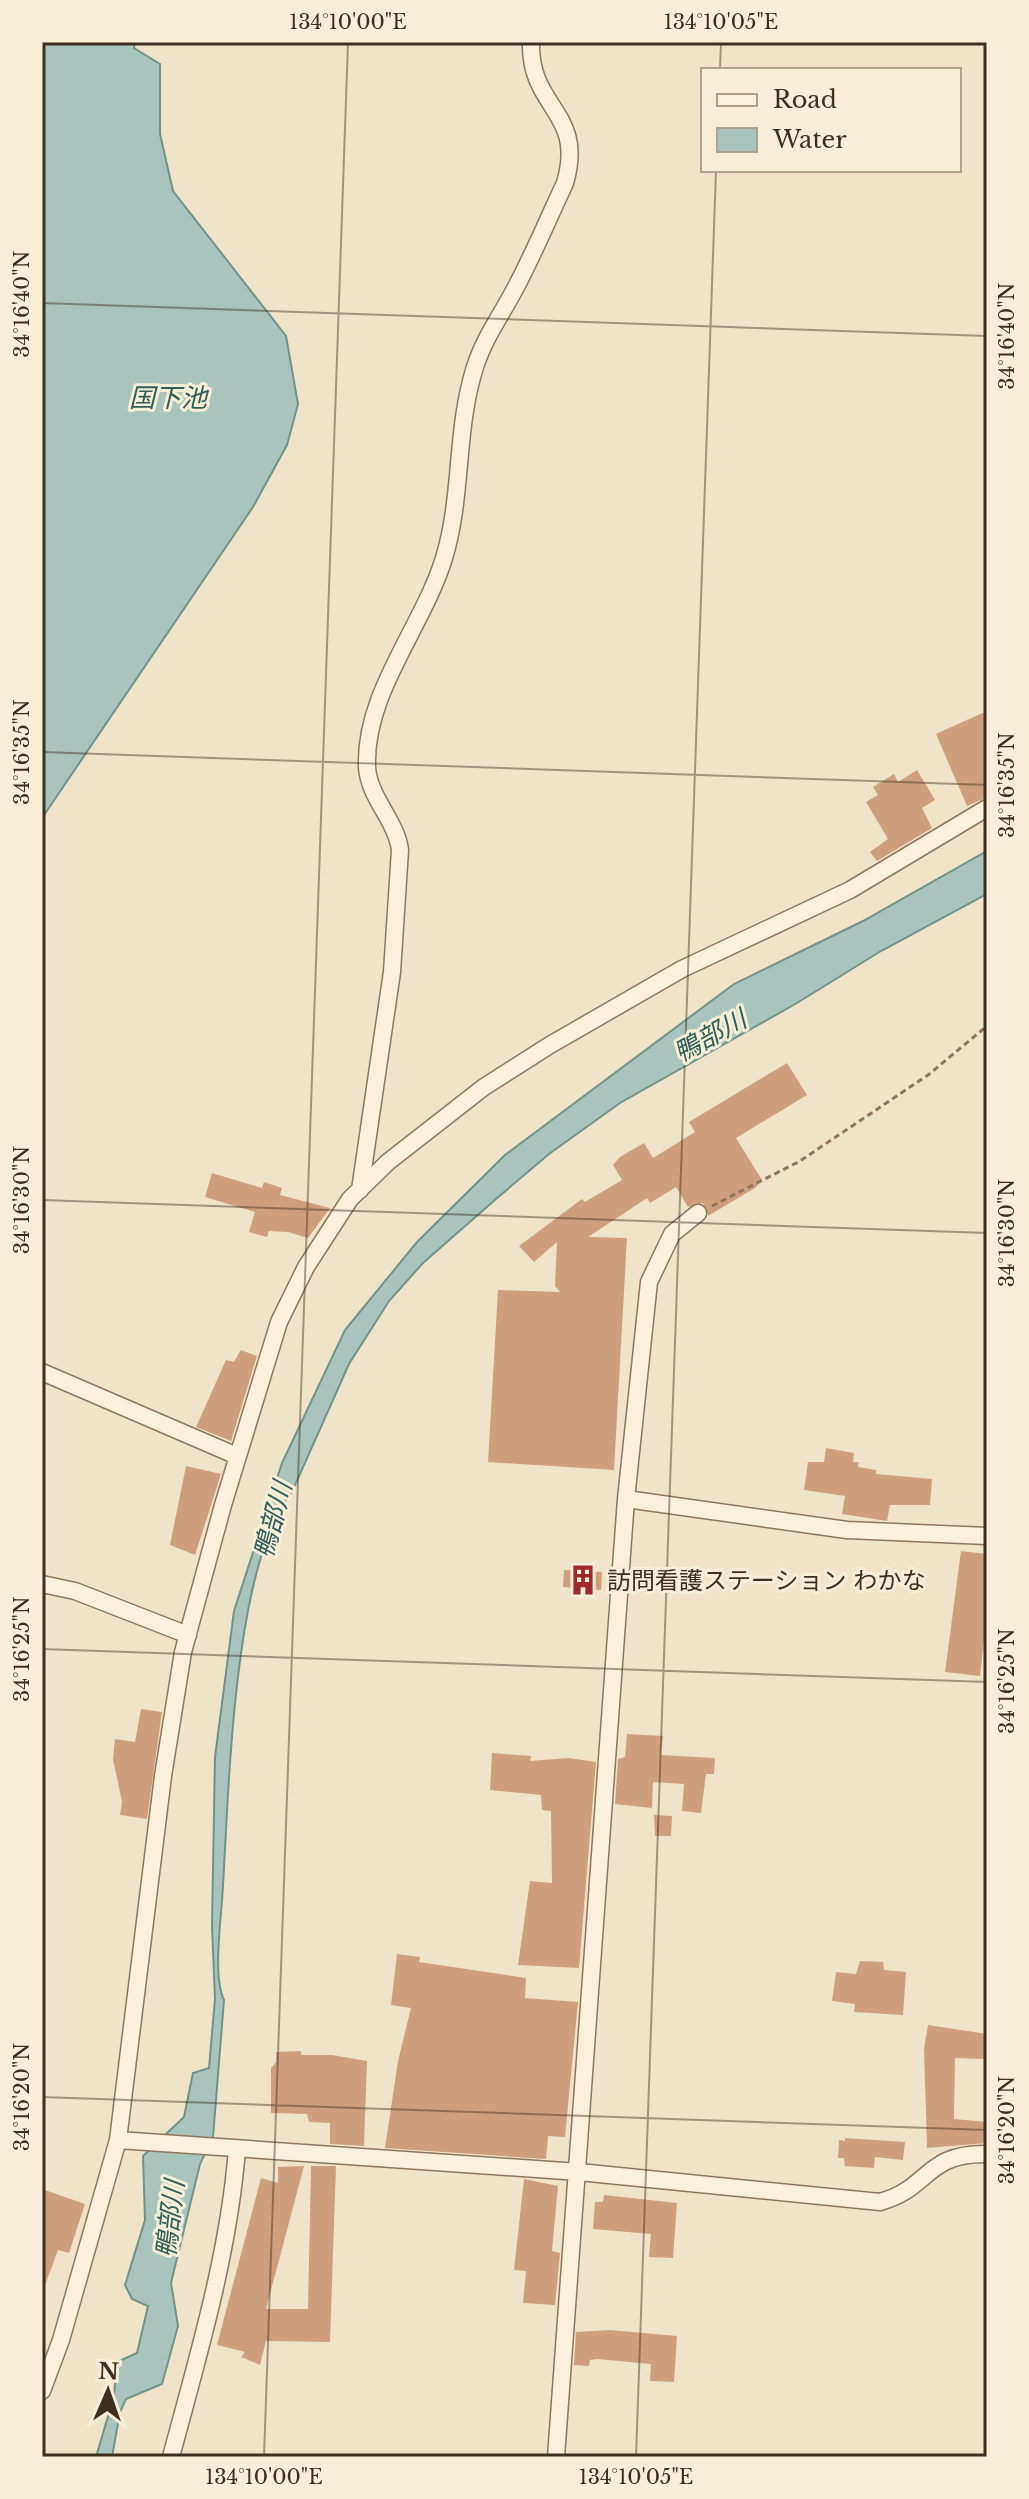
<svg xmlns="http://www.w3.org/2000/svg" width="1029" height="2499" font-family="'Libre Baskerville','Noto Sans JP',serif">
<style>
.water{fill:#a9c4bc;stroke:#6f938a;stroke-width:2}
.building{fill:#cf9f7d}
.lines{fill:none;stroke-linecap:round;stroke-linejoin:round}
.minor-casing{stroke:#8d765c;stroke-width:19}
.path{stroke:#8d765c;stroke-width:3;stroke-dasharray:6 4;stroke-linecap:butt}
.minor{stroke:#faf1dc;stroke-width:16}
.ticks{fill:none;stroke:#3d2e20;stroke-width:2;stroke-opacity:0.45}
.labels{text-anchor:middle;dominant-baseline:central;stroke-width:6;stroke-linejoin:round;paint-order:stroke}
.poi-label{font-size:24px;fill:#3d2e20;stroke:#f7eed8;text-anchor:start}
.water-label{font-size:26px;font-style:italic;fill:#2f5d5a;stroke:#f7eed8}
.neatline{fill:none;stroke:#3d2e20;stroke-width:3}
.ticks-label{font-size:20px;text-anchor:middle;fill:#3d2e20}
</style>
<rect width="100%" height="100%" fill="#f0e4c8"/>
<path class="water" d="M42 42H135L134 48 160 64V134L173 191 286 336 298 404 287 445 253 507 42 818Z
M987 851V894L881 951 797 1003 620 1103 549 1154 496 1199 423 1263 389 1301 349 1364 292 1492C233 1563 229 1790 223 1885 222 1914 212 1976 224 2000L213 2137 200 2164 171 2283 178 2326 162 2384 126 2399 120 2412 112 2457H96L114 2396 117 2362 137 2353 148 2306 132 2299 125 2285 145 2220 143 2156 184 2117 193 2073 209 2068 215 1999 212 1926 215 1757 234 1611 282 1463 345 1330 417 1242 505 1155 734 984 863 921Z"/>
<path class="building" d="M987 711V797L967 806 936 734Z
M917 770 935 800 922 808 932 828 877 861 870 852 888 839 866 802 878 795 873 787 894 774 898 782Z
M787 1063 807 1095 736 1138 762 1180 755 1188 708 1216 703 1203 688 1207 676 1187 650 1203 647 1198 588 1237 627 1238 614 1470 488 1462 498 1290 560 1292 555 1286 557 1242 534 1262 519 1246 582 1199 585 1202 622 1180 613 1165 620 1157 644 1143 653 1158 695 1132 689 1122Z
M212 1173 262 1188 264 1182 282 1188 280 1195 330 1208 308 1238 288 1232 269 1231 267 1237 249 1232 255 1212 205 1197Z
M241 1350 257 1356 231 1441 196 1427 226 1360 234 1362Z
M826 1448 854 1453 853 1462H859L858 1467 876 1470V1474L932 1479 930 1505H890L887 1521 842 1514 845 1496 804 1490 808 1462H824Z
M186 1466 221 1474 195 1555 170 1545Z
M961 1551 987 1554V1612L980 1676 945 1672Z
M564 1570 602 1572 601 1590 563 1587Z
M141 1709 162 1712 147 1819 120 1815 122 1802 113 1759 115 1739 135 1742Z
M627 1734 663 1736 661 1755 715 1758 714 1774H706L701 1813 682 1811 684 1784 653 1782 652 1808 615 1804 618 1759 625 1757Z
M492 1753 531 1756 530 1761 569 1758 596 1762 579 1968 518 1965 530 1881 552 1883 551 1811 542 1810 541 1795 490 1790Z
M654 1815 672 1816 671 1836H655Z
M397 1954 420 1957 419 1962 526 1978 525 1998 578 2002 565 2137 548 2136 546 2159 385 2148 398 2061 411 2008 391 2005Z
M860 1961 883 1962 884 1970 906 1972 903 2015 854 2012 855 2004 832 2001 836 1972 856 1974Z
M928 2025 987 2034 985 2059 955 2058 954 2119 987 2122V2143L927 2148 924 2049Z
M301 2051V2055H332L367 2061 364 2146 330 2144V2123L309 2122 307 2114 271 2113V2068L276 2062V2052Z
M845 2138 905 2142 903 2160 875 2157 874 2168 845 2166 844 2158H838L839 2140 845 2141Z
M304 2166 266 2309H308L311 2166H336L330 2342 266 2341 260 2365 241 2357 245 2352 217 2345 261 2178 278 2183V2167Z
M524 2179 558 2186 552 2251 560 2253 555 2305 523 2303 526 2271 514 2270Z
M42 2189 85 2204 69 2253 58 2250 44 2288Z
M604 2195 677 2203 673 2258 649 2257 651 2234 593 2229 595 2202H603Z
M610 2330 677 2336 674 2382 650 2381 651 2364 597 2359 590 2360 589 2366 574 2365 576 2332Z"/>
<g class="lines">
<g class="minor-casing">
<path id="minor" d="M360 1190 392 972 400 850C396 820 369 798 367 767 364 693 423 627 444 558 463 496 455 430 475 367 484 338 502 314 516 287 534 253 549 217 565 183 586 111 529 109 531 42
M42 1372 237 1456
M626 1499 649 1282 672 1234 698 1213
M42 1584 75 1591 188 1635
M118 2140 579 2172 880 2202C931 2188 924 2153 987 2154
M42 2391 61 2340 118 2140 163 1776 183 1652 223 1505 279 1322 306 1267 350 1199 388 1162 484 1087 550 1045 682 969 850 890 987 808
M171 2457C198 2356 229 2253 237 2149
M556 2457 626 1499 847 1530 987 1536"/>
</g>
<path class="path" d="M712 1206 800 1161 928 1075 987 1026"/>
<use href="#minor" class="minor"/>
</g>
<path class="ticks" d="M720 70 721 42M42 303 987 336M42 752 987 785M42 1200 987 1233M42 1649 987 1682M42 2097 987 2130M264 2457 348 42M636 2457 716 170"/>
<defs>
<g id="building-bare" transform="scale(2.4)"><path d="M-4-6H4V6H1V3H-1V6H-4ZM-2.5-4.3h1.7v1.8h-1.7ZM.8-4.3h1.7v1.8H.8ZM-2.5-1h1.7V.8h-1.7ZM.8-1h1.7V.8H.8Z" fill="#9e2a2b" stroke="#f7eed8" stroke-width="2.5" paint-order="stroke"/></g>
</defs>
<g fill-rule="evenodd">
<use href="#building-bare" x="583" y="1580"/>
</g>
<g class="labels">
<g class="poi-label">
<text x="607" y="1580">訪問看護ステーション わかな</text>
</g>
<g class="water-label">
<text x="168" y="398">国下池</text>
<text transform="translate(710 1036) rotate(-29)">鴨部川</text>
<text transform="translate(273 1520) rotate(-75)">鴨部川</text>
<text transform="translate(170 2219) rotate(-83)">鴨部川</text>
</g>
</g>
<rect width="1029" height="2499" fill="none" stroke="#f7eed8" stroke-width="88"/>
<rect x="701" y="68" width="260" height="104" fill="#f7eed8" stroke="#ada18e" stroke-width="2"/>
<rect x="717" y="94" width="40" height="12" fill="#faf1dc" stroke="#ada18e" stroke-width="2"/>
<text x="773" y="108" font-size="24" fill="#3d2e20">Road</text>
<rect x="717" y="128" width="40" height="24" fill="#a9c4bc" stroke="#ada18e" stroke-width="2"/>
<text x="773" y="148" font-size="24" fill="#3d2e20">Water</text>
<g transform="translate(108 2391) rotate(2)" stroke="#f7eed8" stroke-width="6" paint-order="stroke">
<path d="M0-6L14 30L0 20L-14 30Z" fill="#3d2e20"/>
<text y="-12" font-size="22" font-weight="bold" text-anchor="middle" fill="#3d2e20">N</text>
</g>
<rect x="44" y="44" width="941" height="2411" class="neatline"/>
<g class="ticks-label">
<text x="348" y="29">134°10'00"E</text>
<text x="721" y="29">134°10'05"E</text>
<text transform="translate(22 304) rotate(-90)" y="7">34°16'40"N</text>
<text transform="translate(1007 336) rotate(-90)" y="7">34°16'40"N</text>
<text transform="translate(22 752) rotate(-90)" y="7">34°16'35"N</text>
<text transform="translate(1007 785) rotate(-90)" y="7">34°16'35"N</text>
<text transform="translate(22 1200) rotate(-90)" y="7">34°16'30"N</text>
<text transform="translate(1007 1233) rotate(-90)" y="7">34°16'30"N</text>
<text transform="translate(22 1649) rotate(-90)" y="7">34°16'25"N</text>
<text transform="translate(1007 1681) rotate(-90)" y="7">34°16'25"N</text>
<text transform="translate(22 2097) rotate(-90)" y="7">34°16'20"N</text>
<text transform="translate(1007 2130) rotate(-90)" y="7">34°16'20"N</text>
<text x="264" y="2484">134°10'00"E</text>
<text x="636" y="2484">134°10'05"E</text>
</g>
</svg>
